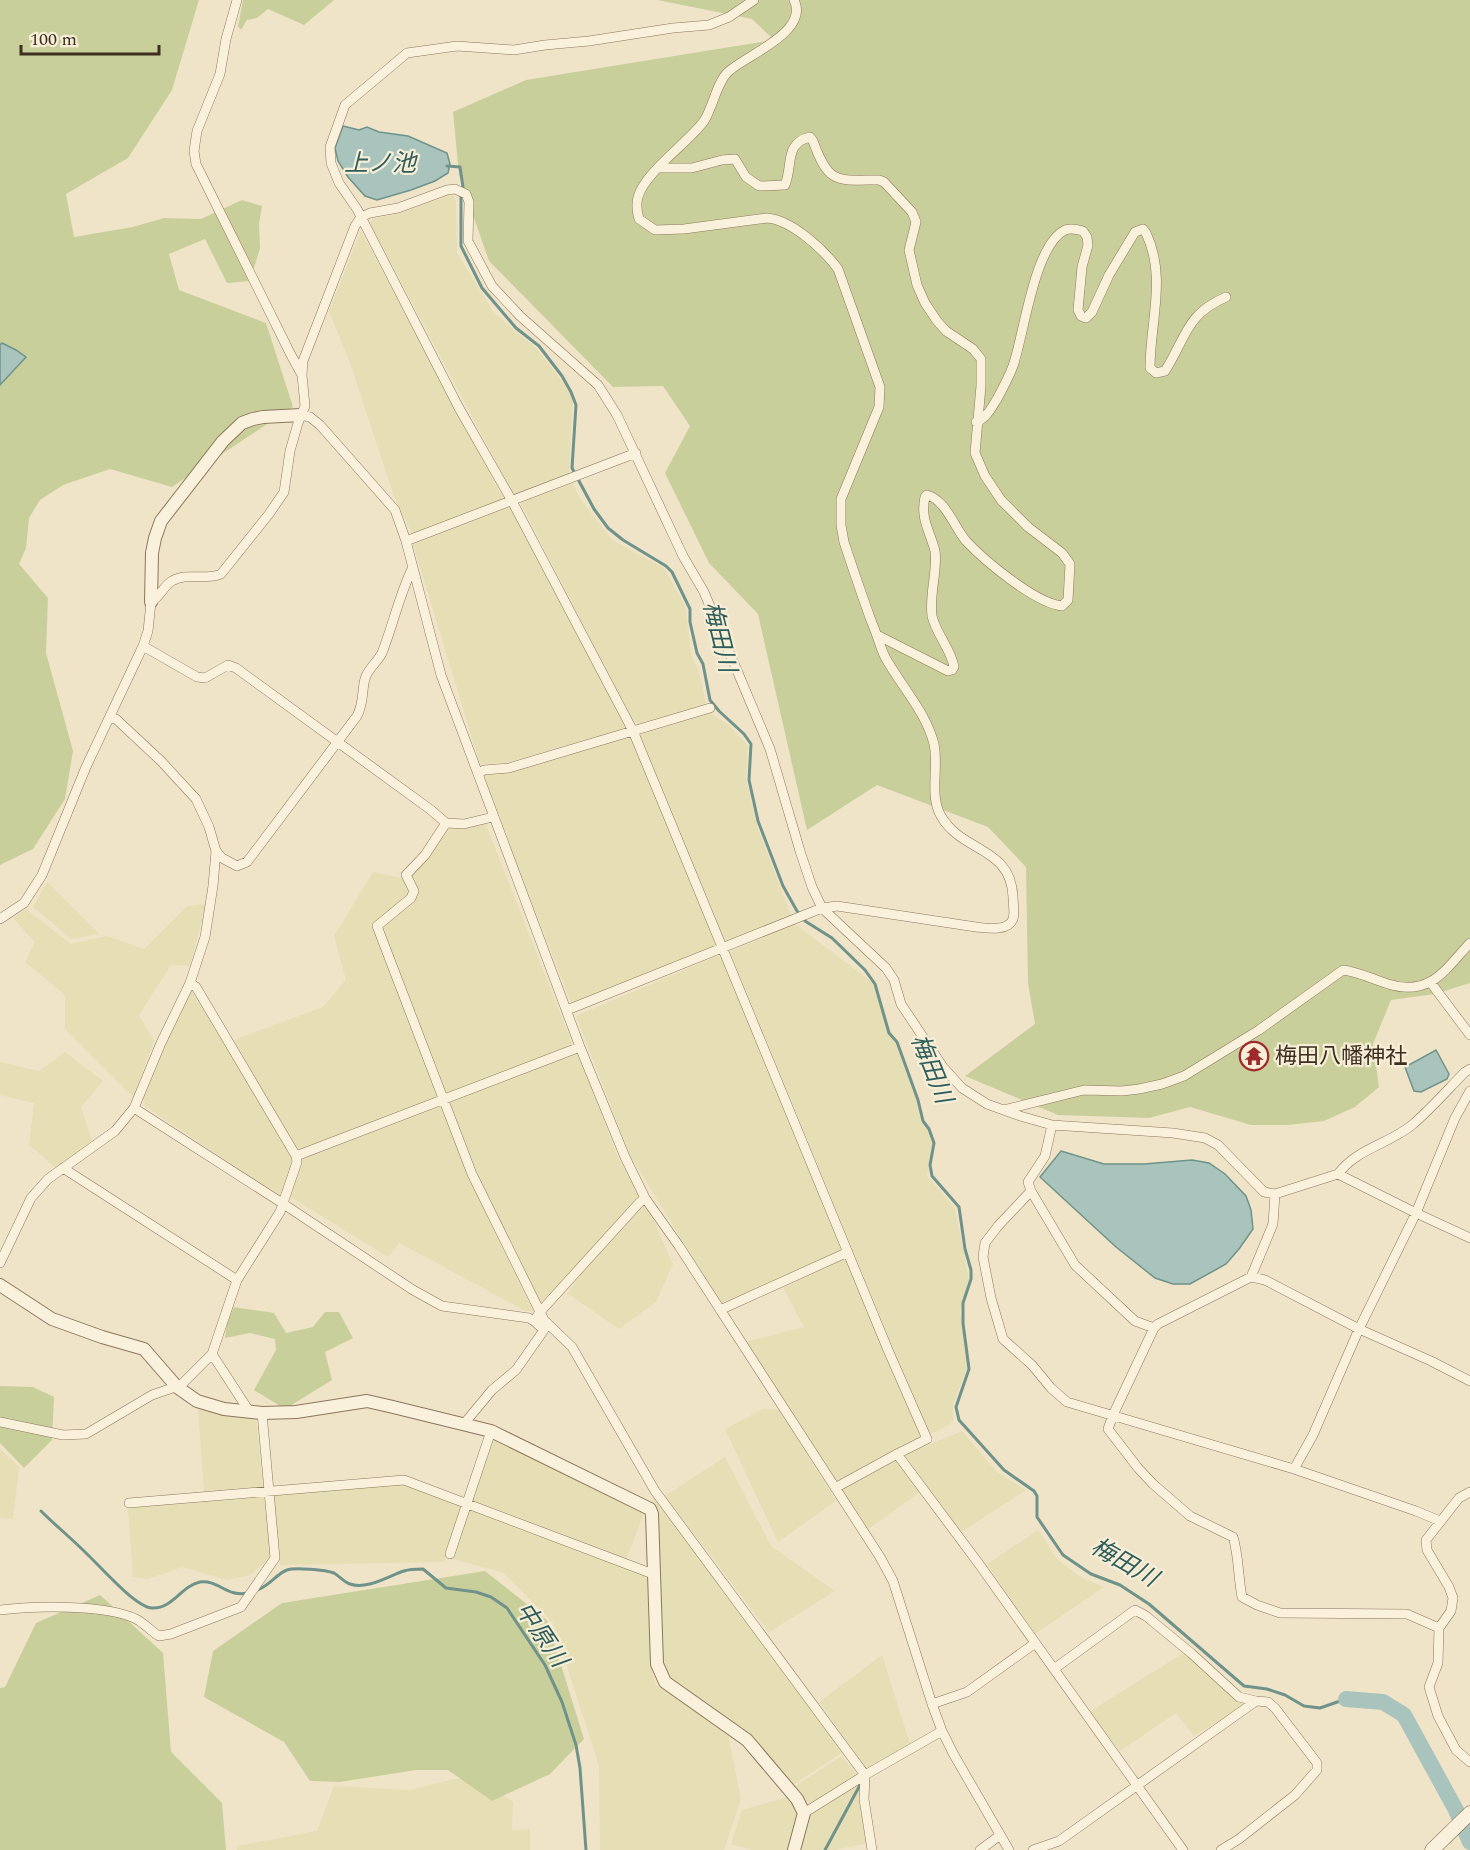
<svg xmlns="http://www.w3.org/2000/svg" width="1470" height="1850" font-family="Spectral,'Noto Sans JP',serif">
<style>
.farmland{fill:#e6deb5}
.green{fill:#c9cf9b}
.water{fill:#a9c4bc;stroke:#6f938a;stroke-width:1.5}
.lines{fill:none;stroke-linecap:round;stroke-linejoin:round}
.stream{stroke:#6f938a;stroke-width:3}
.river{stroke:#a9c4bc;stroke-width:16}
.minor-casing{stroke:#8d765c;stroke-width:10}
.tertiary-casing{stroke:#8d765c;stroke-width:14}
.secondary-casing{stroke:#6f573f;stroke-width:15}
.minor{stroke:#faf1dc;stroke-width:9}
.tertiary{stroke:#faf1dc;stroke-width:12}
.secondary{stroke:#faf1dc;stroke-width:14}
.labels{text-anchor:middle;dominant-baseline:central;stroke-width:4.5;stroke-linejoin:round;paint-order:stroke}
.poi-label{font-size:22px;fill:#3d2e20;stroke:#f7eed8;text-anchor:start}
.water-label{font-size:24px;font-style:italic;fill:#2f5d5a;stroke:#f7eed8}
</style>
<rect width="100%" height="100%" fill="#f0e4c8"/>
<path class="farmland" d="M453 194 456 202 457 253 494 313 537 349 573 395 569 474 518 495 513 494 370 223 372 219 401 213Z
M361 231 504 500 412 534 394 496 349 360 329 311Z
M573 483 579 497 612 540 664 568 685 606 692 658 699 671 706 705 638 724 633 721 520 502Z
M510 506 626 723 625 729 508 762 480 764 413 544Z
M711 713 730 726 748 746 746 778 757 826 791 915 727 943 724 942 639 735Z
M628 736 632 737 717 946 571 1003 483 776Z
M485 822 573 1046 444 1096 381 928 417 893 411 876 445 830Z
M373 872 405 879 410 892 407 896 374 925 438 1096 434 1100 301 1150 295 1147 234 1040 323 1007 346 980 334 936Z
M47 882 99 934 71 939 33 907Z
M206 904 190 966 171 965 139 1015 154 1041 133 1097 65 1029V995L25 962 35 942 13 918 26 909 71 944 107 936 144 949 187 906Z
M794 923 873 983 932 1142 927 1176 955 1208 969 1280 960 1312 968 1365 953 1405V1422L932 1434 927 1430 730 952Z
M717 956 723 958 842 1252 721 1304 630 1155 576 1016Z
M190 988 292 1156V1161L280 1196 146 1107 143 1099Z
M65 1052 103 1081 81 1107 92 1141 56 1168 29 1145 34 1103 0 1095V1062L39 1071Z
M578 1053 619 1160 641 1195 539 1305 489 1201 449 1102Z
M441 1106 469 1176 533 1312 524 1310 399 1243 388 1257 291 1197 302 1159Z
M643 1204 647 1206 673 1264 656 1302 619 1329 567 1293 595 1257Z
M844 1259 847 1260 923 1434 921 1437 837 1483 745 1342 804 1327 783 1288Z
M198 1408 256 1418 263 1487 204 1491Z
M763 1409 779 1410 836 1501 778 1542 725 1429Z
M962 1431 997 1472 1026 1490 961 1532 905 1455Z
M496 1439 644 1513 626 1560 471 1501 492 1440Z
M0 1449 19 1467 13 1519 0 1518Z
M725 1457 771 1546 835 1591 769 1632 665 1496Z
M894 1459 898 1460 920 1492 867 1530 841 1489Z
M404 1483 462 1505 444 1562 280 1565 273 1495Z
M264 1497 271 1558 250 1575 227 1580 183 1567 148 1579 133 1577 128 1508Z
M655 1498 843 1752 793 1785 750 1737 668 1678 660 1660 656 1511 652 1502Z
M469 1509 647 1577 651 1665 655 1684 728 1734 741 1799 724 1850H600L599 1766 553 1623 504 1573 453 1559Z
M1038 1530 1057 1559 1082 1578 1104 1587 1035 1634 987 1564Z
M1185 1652 1234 1699 1246 1704 1194 1736 1176 1713 1120 1751 1089 1712Z
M882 1655 910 1744 866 1768 819 1702Z
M842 1756 856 1774 813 1803H808L795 1786Z
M475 1774 513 1802 512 1830 530 1829V1850H237V1846L317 1831 334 1786 409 1790Z
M861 1782 867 1843 835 1850H801L811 1812Z
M791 1796 800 1813 790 1850H752L731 1844 742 1810Z"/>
<path class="green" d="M0 0H199L172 90 128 158 66 194 74 237 133 227 164 218 201 219 242 200 262 206 259 224 260 248 250 281 227 283 205 239 169 254 179 290 266 323 293 407 172 487 110 469 63 485 40 500 29 518 26 548 19 564 48 598 46 653 73 751 65 799 33 849 0 865Z
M243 0H334L304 25 268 9 257 18 247 20 241 30 238 26Z
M657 0H1470V983L1435 994 1391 1000 1373 1044 1379 1087 1355 1107 1324 1121 1287 1125H1251L1190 1107 1149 1118 1058 1115 965 1076 1035 1024 1028 983 1026 867 988 827 877 785 807 830 758 614 709 563 665 473 690 426 663 386 613 387 489 261 459 175 453 112 526 80 774 40 752 19Z
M234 1307 274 1313 286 1333 313 1327 325 1312H339L353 1338 325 1352 332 1380 285 1409 254 1390 276 1350 275 1339 250 1333 225 1338 227 1323Z
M0 1386 33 1387 54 1397 52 1440 24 1468 0 1443Z
M485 1571 547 1620 584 1739 550 1774 492 1801 448 1770H416L340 1782 310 1781 284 1742 204 1697 213 1651 282 1603Z
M100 1595 163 1653 171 1752 222 1803 226 1850H0V1688L5 1687 36 1623Z"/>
<path class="water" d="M343 126 359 130 367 127 379 132 408 136 447 153 450 164 448 173 435 181 411 190 377 200 365 196 348 177 338 161 335 148Z
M2 343 16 350 26 357 0 385V345Z
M1436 1050 1449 1074 1447 1079 1421 1092 1414 1091 1405 1067Z
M1061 1151 1104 1164H1144L1192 1160 1209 1163 1225 1174 1246 1196 1251 1210 1253 1229 1239 1249 1226 1264 1190 1284H1173L1155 1278 1116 1247 1040 1177Z"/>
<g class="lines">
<path class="stream" d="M447 166 460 167 463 187 461 196V246L482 288 516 328 539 346 562 376 571 392 576 405 572 468 594 509 608 528 623 540 666 566 672 572 690 609V622L697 653 703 664 710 700 719 711 744 734 751 744 749 780 758 821 783 886 797 911 805 921 832 938 865 970 875 984 889 1033 897 1042 918 1100 923 1121 929 1129 934 1143 930 1165 932 1176 959 1207 965 1249 971 1270V1279L963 1303V1323L969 1369 956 1407 959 1420 1004 1470 1034 1491 1037 1496V1517L1063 1555 1091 1574 1120 1585 1149 1604 1244 1686 1267 1689 1285 1695 1304 1706 1320 1708 1346 1699
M41 1511C55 1525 71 1538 85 1552 99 1565 135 1607 152 1608 173 1609 181 1586 200 1582 217 1579 228 1598 248 1593
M257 1590C270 1586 276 1574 287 1570 295 1567 326 1570 334 1573 339 1576 344 1582 350 1584 367 1590 388 1576 404 1571 410 1569 417 1569 423 1569L446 1588 476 1592 491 1597 507 1608 545 1665 562 1702 576 1745 580 1768 586 1850
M825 1850 860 1785"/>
<path class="river" d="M1346 1699 1383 1702 1404 1715 1456 1810 1470 1842"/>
<g class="minor-casing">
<path id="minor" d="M237 0 226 39 220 74 197 131 194 151 196 164 291 355 302 375
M754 0 729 17 709 25 673 28 589 41 545 45 514 50 457 46 407 53 345 105 330 147 331 163 339 183 357 209 459 408 512 501 633 731 888 1350 927 1439 897 1454 835 1488
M658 168H692L722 160 735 159 746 177 759 186 785 185C793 166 784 143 810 137L813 141C829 185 836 180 879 180L884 182 912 212 916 222 909 250 917 285 925 303 937 321 946 331 973 349 981 359V386L975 453 985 476 1001 500 1028 527 1062 553 1070 564 1068 600 1062 606C1035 603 985 561 966 541 954 527 946 500 927 495L925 497C920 519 930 531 935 551 938 569 929 595 932 616 936 634 951 649 954 667L952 670 948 671 877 635
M301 415 310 417 320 425 395 510 406 541 441 675 580 1047 625 1157 645 1198 679 1246 880 1557 893 1581 932 1704 942 1731 954 1755 1009 1850
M976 422C986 419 992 407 997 399 1003 388 1009 377 1013 366 1024 335 1034 245 1065 230 1071 228 1076 229 1083 231L1087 237 1088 245 1082 267 1078 310 1081 316 1086 318 1092 312 1109 275 1135 232 1143 229 1146 233C1167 277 1150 322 1150 368L1156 373 1165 371C1186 338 1186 314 1226 297
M406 541 636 453
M143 646 197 677 205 678 228 665 236 668 431 810 446 823 464 824 493 817
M478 774 484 770 509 768 710 708
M446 823 425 855 406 875 414 891 411 898 377 926 472 1174 544 1320 572 1347 655 1491 865 1775 864 1799 872 1850
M216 851 222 858 237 866 247 862 357 716C365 701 361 688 366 676 370 667 378 661 382 653 393 625 399 596 412 569
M0 919 24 903 42 875 86 767 143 646 148 631 151 602C162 595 163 586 172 581 186 572 206 581 221 574L269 514 284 492 290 451 298 423 305 406 302 375 303 361 355 226 361 217 370 213 398 208 447 190 455 189 466 194 469 202 468 241 492 286 520 316 598 385 617 415 683 556 704 592 770 749 800 851 812 887 822 908 886 968 894 980 901 1004 943 1067 962 1088 987 1104 1020 1116 1052 1125 1173 1133 1205 1138 1218 1145 1264 1192 1275 1194 1338 1174C1356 1149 1389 1144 1412 1125 1431 1109 1448 1089 1465 1072L1470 1069
M1431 983 1470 1035
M567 1010 822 908 837 906 976 927C986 928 1008 932 1013 919 1015 913 1013 903 1013 897 1011 846 962 853 941 816 929 796 939 766 934 744 926 712 901 686 885 657 880 647 877 634 872 623 862 596 853 569 844 542L841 525V499L879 407 880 387 838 269C824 250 792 220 767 218L684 229 655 230 639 219C637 212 636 204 638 197 645 172 688 143 704 121 713 107 717 82 728 72 746 55 810 32 794 0
M134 1108 282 1203 413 1290 442 1306 529 1318 534 1321
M1003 1110 1084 1090 1122 1091 1139 1089 1162 1084 1184 1076 1259 1030 1343 970C1359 972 1372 979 1388 984 1430 997 1445 970 1470 943
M1052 1125 1045 1156 1028 1182 1031 1191 1075 1265 1135 1321 1154 1328
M296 1156 580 1047
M63 1168 237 1280
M1338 1174 1416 1213 1470 1238
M1031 1191 998 1226 985 1243 983 1257 991 1298 1003 1339 1032 1365 1051 1388 1067 1402 1294 1469 1416 1511 1440 1521
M0 1263 31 1198 48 1179 115 1131 134 1108 161 1043 190 983 205 937 213 886 216 851 209 827 196 799 161 761 116 719 110 718
M1251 1277 1273 1224 1275 1194
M720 1310 848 1252
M212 1354 249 1411
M0 1422 63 1435 86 1434 152 1395 181 1385 212 1354 237 1280 280 1212 297 1162 296 1156 196 987 190 983
M463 1425 492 1390 516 1370 544 1330 534 1321 540 1312 639 1203 645 1198
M897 1454 979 1564 1183 1850
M1294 1469 1313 1435 1359 1329 1416 1213 1455 1118 1470 1091
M1470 1492 1459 1498 1426 1540 1427 1550 1449 1587 1453 1598 1451 1611 1439 1628 1438 1663 1429 1687 1438 1716 1456 1750 1470 1762
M129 1503 404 1480 653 1574
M450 1554 491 1431
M0 1610C34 1606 105 1604 136 1619 144 1623 151 1631 159 1636L171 1634 241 1607 275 1558 262 1413
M1439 1628 1407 1614 1280 1613 1257 1605 1242 1597C1238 1577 1239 1556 1233 1537L1190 1516 1153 1484 1138 1468 1108 1429 1113 1415 1154 1328 1158 1324 1251 1277 1265 1280 1359 1329 1431 1361 1470 1381
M1054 1669 1135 1610 1146 1616 1191 1653 1239 1697 1256 1701 1268 1702 1275 1708 1317 1763V1770L1295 1795 1239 1839 1221 1850
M932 1704 967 1692 1034 1644
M804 1813 865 1775 942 1731
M980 1850 999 1836
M1033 1850 1059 1841 1256 1701"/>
</g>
<g class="tertiary-casing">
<path id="tertiary" d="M151 602 152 553 155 538 161 521 223 441 242 423 253 419 263 417 301 415
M0 1285 52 1319 102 1337 144 1349 177 1387 197 1401 224 1409 262 1413 296 1412 367 1401 393 1407 491 1431 650 1509 652 1514 657 1664 665 1682 747 1740 797 1799 804 1813 794 1850"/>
</g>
<g class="secondary-casing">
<path id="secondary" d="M1432 1850 1470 1813"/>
</g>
<use href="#minor" class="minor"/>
<use href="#tertiary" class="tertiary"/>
<use href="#secondary" class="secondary"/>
</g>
<defs>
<g id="temple-ring" transform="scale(1.5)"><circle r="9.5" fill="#f7eed8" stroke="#9e2a2b" stroke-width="1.5"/><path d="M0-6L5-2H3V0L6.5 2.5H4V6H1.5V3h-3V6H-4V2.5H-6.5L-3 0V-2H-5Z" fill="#9e2a2b"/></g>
</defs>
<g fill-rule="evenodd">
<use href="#temple-ring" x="1254" y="1056"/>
</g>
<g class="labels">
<g class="poi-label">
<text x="1275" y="1056">梅田八幡神社</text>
</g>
<g class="water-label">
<text x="380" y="164">上ノ池</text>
<text transform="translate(719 637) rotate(76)">梅田川</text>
<text transform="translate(931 1069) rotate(68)">梅田川</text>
<text transform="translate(1124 1563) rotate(30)">梅田川</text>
<text transform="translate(541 1635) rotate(56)">中原川</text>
</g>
</g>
<path d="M21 45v9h138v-9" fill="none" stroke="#3d2e20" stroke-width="3"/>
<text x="30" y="45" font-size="18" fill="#3d2e20" stroke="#f7eed8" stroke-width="4.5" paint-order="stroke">100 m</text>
</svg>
